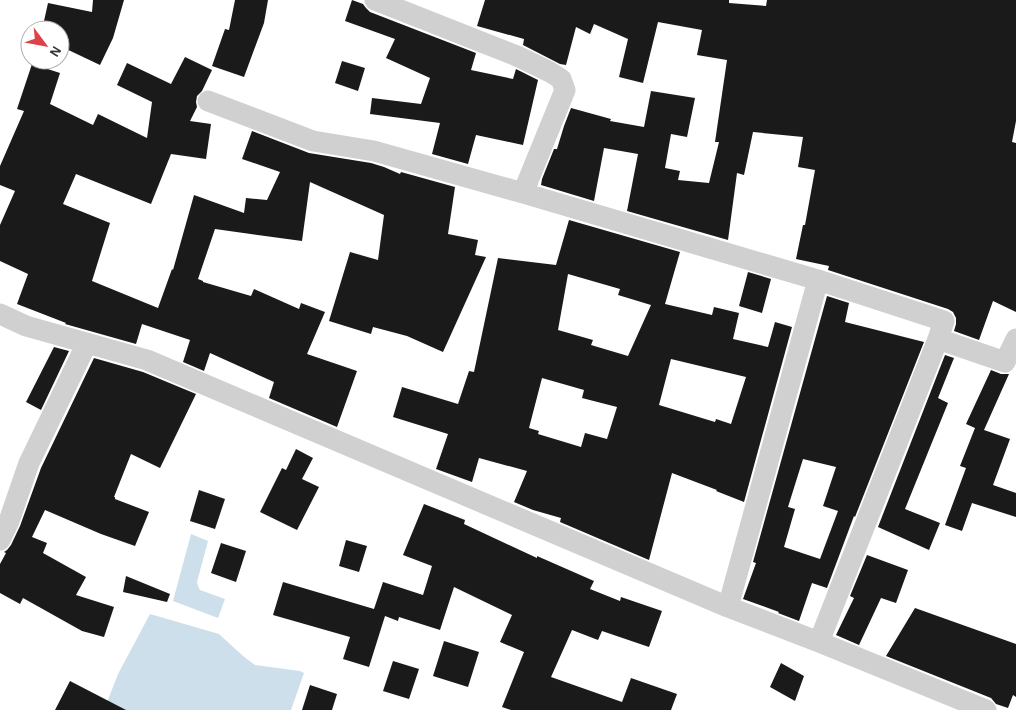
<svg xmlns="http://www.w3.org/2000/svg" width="1016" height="710" font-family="'Alegreya Sans',sans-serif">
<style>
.water{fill:#cddfea}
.building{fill:#1a1a1a;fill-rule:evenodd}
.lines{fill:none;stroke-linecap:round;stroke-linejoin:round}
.street{stroke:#d0d0d0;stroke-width:21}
</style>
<rect width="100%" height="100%" fill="#fff"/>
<path class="water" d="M191 534 208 541 197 582 198 586 200 590 225 599 218 618 173 601Z
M150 614 219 634 243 656 255 665 300 671 304 673 291 710H104L118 674Z"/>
<path class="building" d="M93 0H124L113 38 100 65 60 46V30H42L48 3 92 12Z
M235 0H268L264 23 244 77 212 66 225 29 229 30Z
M352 0 363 4 366 8 370 12 476 53 471 70 513 79 516 69 538 80 523 145 476 135 468 164 432 154 440 123 370 114 372 98 421 104 430 78 386 58 395 39 345 21Z
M485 0H729V3L766 6 767 0H1016V121L1012 142 1016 143V312L993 301 979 340 954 331 956 324V318L953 312 948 309 828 270 829 266 796 259 803 225H805L815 170 798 167 803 137 753 132 744 175 737 173 728 240 627 211 638 154 604 148 594 201 541 185 542 179 554 149H557L564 126 571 108 611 119 610 121 644 127 651 91 695 98 687 137 671 134 665 168 680 171 678 180 709 183 719 142H715L727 60 697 55 702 30 658 22 643 83 619 77 628 39 594 24 590 34 576 27 566 65 560 64 523 45 524 39 477 26Z
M185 57 212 70 202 91 197 96 196 102 197 107 190 121 211 124 206 159 171 154 151 204 76 174 63 204 110 223 92 281 158 308 172 269 173 270 194 195 244 213 246 198 267 200 280 172 242 159 252 131 309 153 371 163 384 167 400 174 401 172 455 187 448 234 478 240 475 255 486 257 443 352 407 336 373 327 371 334 329 321 350 252 378 260 384 215 310 182 302 241 215 229 198 279 203 281V282L251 296 254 289 299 309 301 303 325 312 307 354 357 371 337 427 269 398 274 382 210 353 204 371 183 362 190 340 142 324 136 344 65 324 66 323 17 304 28 274 0 261V225L15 191 0 185V166L24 111 17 109 32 64 60 73 50 104 93 125 98 114 147 138 152 102 117 85 127 63 171 84Z
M342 61 365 68 358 91 335 83Z
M569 220 680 252 665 304 712 315 714 307 739 313 733 339 768 347 775 322 792 327 744 502 716 491 717 490 672 473 649 560 560 522 561 518 533 510 514 502 527 471 479 458 472 482 436 469 448 434 393 417 402 387 458 404 469 371 474 372 498 258 556 265ZM568 274 620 289 618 295 651 305 628 356 591 345 593 340 558 330ZM671 359 746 377 731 424 716 419 715 422 659 405ZM542 378 584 390 582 398 617 407 607 439 585 433 581 447 538 434 539 431 529 428Z
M748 272 771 279 762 313 739 306Z
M827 296 849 303 845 322 924 342 855 517 854 516 827 588 812 583 799 621 778 613 779 612 743 599 756 563 753 562ZM803 459 836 467 823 506 838 511 820 559 784 547 795 509 788 507Z
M54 347 69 351 41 410 26 402Z
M945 355 954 358 938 398 948 403 905 509 940 523 929 550 878 527Z
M94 358 143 372 196 394 160 468 131 454 114 497H115V499L149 512 135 546 101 534 45 510 32 537 47 543 43 553 86 577 76 595 114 607 104 637 82 631 23 598 20 604 0 593V564L6 553 4 552 7 550 11 545 20 526 41 468Z
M991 370 1001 374H1009L984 430 1010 439 993 485 1016 493V517L972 503 962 531 945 525 966 468 960 466 975 428 966 424Z
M296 449 313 458 302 479 319 487 297 530 260 512 282 468 286 470Z
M199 490 225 499 215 529 190 521Z
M424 504 465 520 464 524 537 558V556L594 581 590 589 620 601 621 597 662 611 649 647 602 631 598 640 572 630 551 677 622 702 631 678 677 694 671 710H511L502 707 524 652 500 642 512 615 454 587 440 630 399 617 398 621 385 616 369 667 343 659 350 637 273 615 283 582 374 609 383 582 423 595 432 566 403 555Z
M346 540 367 546 359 572 339 566Z
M221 543 246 551 236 582 211 573Z
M867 555 908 570 896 603 881 598 859 645 836 635 854 598 850 596Z
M126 576 170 594 167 602 123 592Z
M915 608 1016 644V697L1013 695 1008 708 996 704 991 698 886 656Z
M444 641 479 652 468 687 433 676Z
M393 661 419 669 409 699 383 691Z
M781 663 804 676 795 701 770 687Z
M70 681 126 710H55Z
M310 685 337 694 332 710H302Z"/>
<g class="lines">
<path class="street" d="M375 0 517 56 550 72 561 79 565 90 523 193
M208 101 313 141 374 151 523 193 818 280
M0 314 26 326 147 360 728 607 819 642 986 710
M0 540 9 521 29 463 87 343
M728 607 818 280 944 321 938 339 1005 362 1016 339
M819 642 938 339"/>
</g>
<g transform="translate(45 45) rotate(122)"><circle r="24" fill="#ffffff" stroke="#adadad"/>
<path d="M0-4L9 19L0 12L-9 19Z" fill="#de4147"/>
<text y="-8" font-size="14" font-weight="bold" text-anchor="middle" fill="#333333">N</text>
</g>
</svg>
